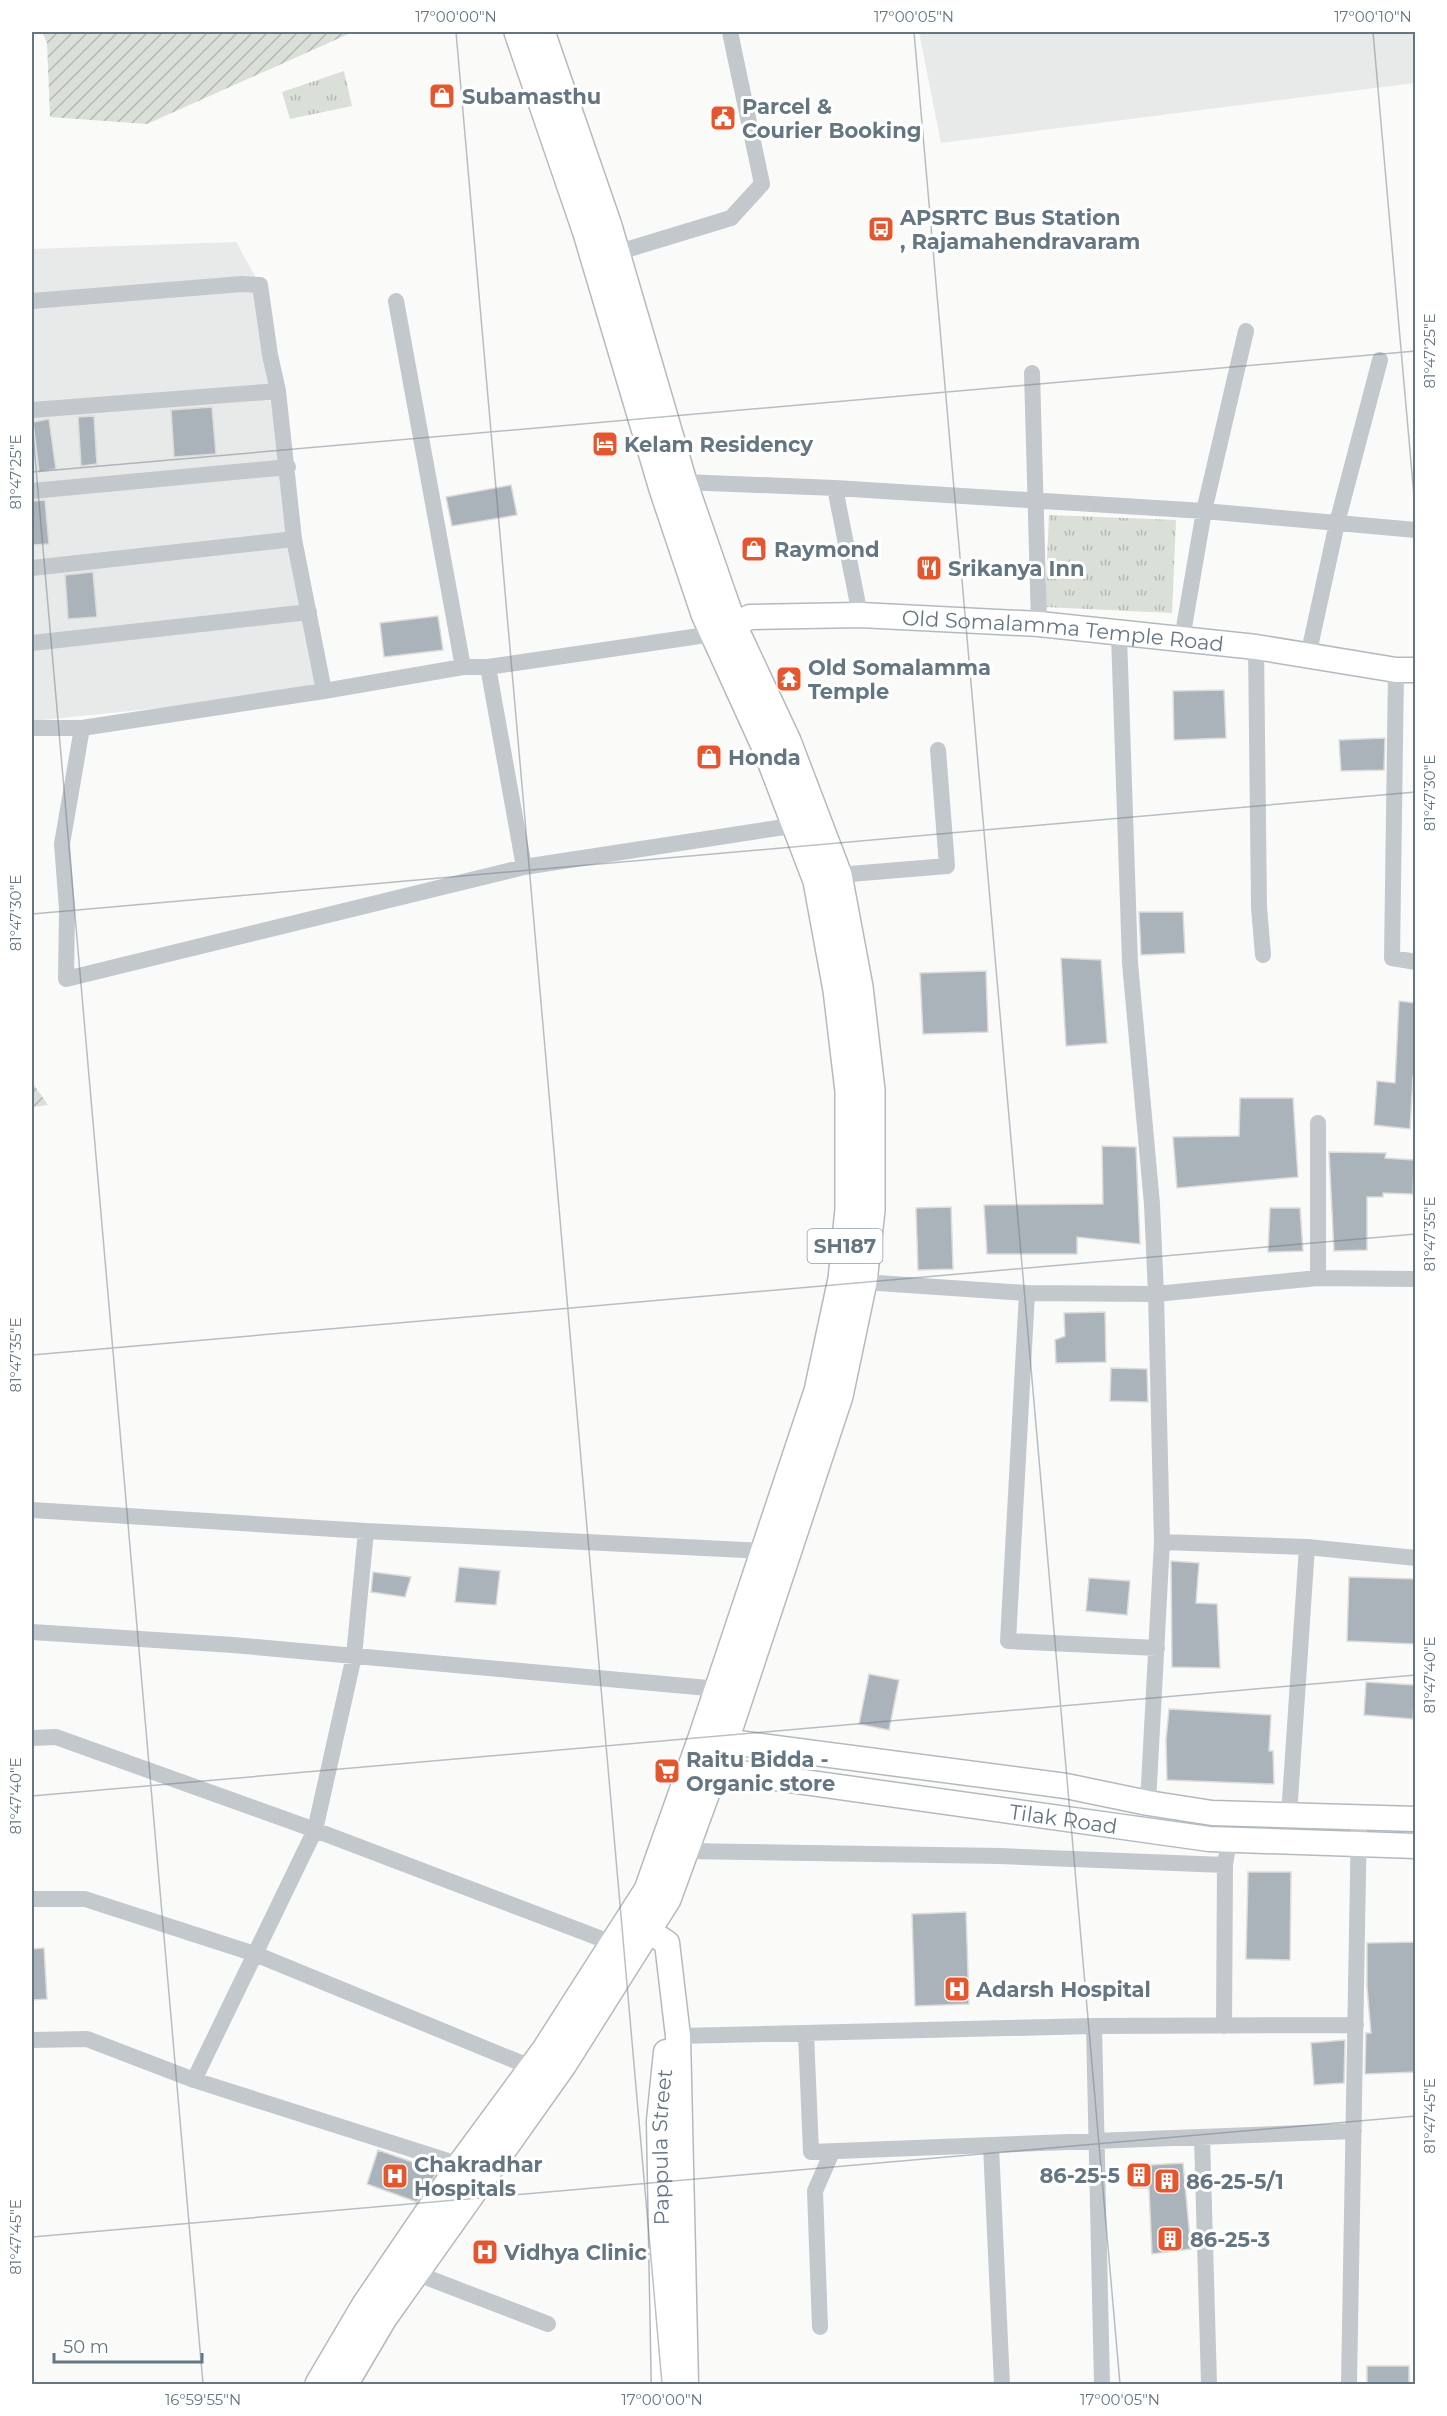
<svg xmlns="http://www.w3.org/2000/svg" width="1447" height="2416" font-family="Montserrat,sans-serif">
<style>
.built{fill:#e8e9e9}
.park{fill:url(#park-tufts)}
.garden{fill:url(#garden-furrows)}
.building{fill:#aab3b9;stroke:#dcdcda;stroke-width:1.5}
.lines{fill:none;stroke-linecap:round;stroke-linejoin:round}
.secondary-casing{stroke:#b3babf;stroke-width:27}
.primary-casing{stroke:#b5babe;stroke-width:30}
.street{stroke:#c3c8cc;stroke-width:16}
.secondary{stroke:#fff;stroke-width:24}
.primary{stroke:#fff;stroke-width:27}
.ticks{fill:none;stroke:#657683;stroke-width:1.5;stroke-opacity:0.45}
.labels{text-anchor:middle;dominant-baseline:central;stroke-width:6;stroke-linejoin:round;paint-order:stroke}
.shield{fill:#fff;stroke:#939fa8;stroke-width:1.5}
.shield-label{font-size:20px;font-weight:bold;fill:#657683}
.poi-label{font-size:21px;font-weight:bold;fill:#657683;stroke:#fff;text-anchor:start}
.street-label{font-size:21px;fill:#657683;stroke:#fff}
.neatline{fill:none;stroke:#657683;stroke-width:2}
.ticks-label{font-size:15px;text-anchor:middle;fill:#657683}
</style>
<defs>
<pattern id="park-tufts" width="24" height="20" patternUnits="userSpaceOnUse" patternTransform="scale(1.5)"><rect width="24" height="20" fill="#dadfd7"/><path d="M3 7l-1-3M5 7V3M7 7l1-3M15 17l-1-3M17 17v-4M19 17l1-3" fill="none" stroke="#b4b9b4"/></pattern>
<pattern id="garden-furrows" width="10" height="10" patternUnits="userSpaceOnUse" patternTransform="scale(1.5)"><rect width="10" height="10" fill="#dadfd7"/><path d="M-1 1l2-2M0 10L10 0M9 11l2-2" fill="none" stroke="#b4b9b4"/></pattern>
</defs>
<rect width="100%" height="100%" fill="#fafaf8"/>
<path class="built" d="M919 32H1415V83L941 143Z
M236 242 260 285 324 691 32 721V249Z"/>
<path class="park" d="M344 71 352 106 290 119 282 92Z
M1049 515 1176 520 1172 613 1045 607Z"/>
<path class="garden" d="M42 32H353L147 124 50 117 47 43Z
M32 1080V1082L48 1105 32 1107Z"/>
<path class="building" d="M212 407 216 454 174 457 171 410Z
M94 416 97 464 81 466 78 417Z
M49 419 56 469 39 472 33 422Z
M511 485 517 515 452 526 446 497Z
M45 500 49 544 32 545V501Z
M93 572 97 617 68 619 65 575Z
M438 616 443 650 384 657 380 623Z
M1224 690 1226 738 1174 740 1173 691Z
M1385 738 1384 770 1341 771 1339 740Z
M1139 912H1183L1185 953 1141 955Z
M1061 958 1101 960 1107 1043 1066 1046Z
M986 971 988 1032 923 1034 920 973Z
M1399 1001 1416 1003V1076H1413L1410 1129 1374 1125 1377 1081 1395 1083Z
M1240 1098H1293L1298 1177 1177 1188 1173 1137 1239 1136Z
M1102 1146 1136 1147 1140 1244 1077 1237V1254H987L984 1205 1103 1204Z
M1329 1152 1386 1153 1385 1158 1414 1160 1413 1194 1383 1193V1197H1367V1250L1334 1251Z
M951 1207 953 1269 918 1270 916 1208Z
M1270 1208H1300L1303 1251 1268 1252Z
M1105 1312 1106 1362 1056 1363 1055 1340 1065 1336 1064 1313Z
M1111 1368 1147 1369 1148 1402 1110 1401Z
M1171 1561 1199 1563 1196 1603 1217 1604 1220 1668 1172 1667Z
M459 1567 500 1571 496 1605 455 1602Z
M373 1572 411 1577 405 1597 371 1592Z
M1349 1577 1416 1579V1644L1347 1641Z
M1089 1578 1130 1581 1127 1615 1086 1611Z
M869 1674 899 1680 889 1730 859 1724Z
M1366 1682 1415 1685 1413 1719 1364 1715Z
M1169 1709 1271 1715 1269 1751H1273L1274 1784 1167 1780 1166 1740Z
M1248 1872H1291L1290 1960 1246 1959Z
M966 1912 969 2004 915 2006 912 1914Z
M1416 1942V2072L1365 2074 1366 2033H1371L1367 1987V1943Z
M44 1948 47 1999 32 2000V1949Z
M1345 2040 1344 2083 1314 2085 1311 2043Z
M378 2150 438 2171 417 2202 367 2184Z
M1183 2163 1191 2249 1152 2254 1149 2188H1133V2166Z
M1367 2366H1409V2385H1367Z"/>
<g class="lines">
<g class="secondary-casing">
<g id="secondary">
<path id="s1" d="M715 633 750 617 860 615 1039 624 1256 647 1396 670H1416"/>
<path d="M707 1739 1066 1786 1148 1803 1212 1813 1416 1819"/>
<path id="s2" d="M697 1767 1209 1839 1416 1846"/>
<path d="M632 1920 667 1943 678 2036 686 2384"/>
<path id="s3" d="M664 2384 659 2121 666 2052"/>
</g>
</g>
<g class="primary-casing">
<path id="primary" d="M319 2384 365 2306 461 2165 545 2051 648 1890 702 1738 818 1391 842 1279 849 1209V1091L837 990 817 881 767 750 705 614 663 489 587 233 518 32
M344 2384 383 2318 563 2064 667 1899 724 1743 839 1396 863 1282 871 1210V1090L859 987 838 875 787 741 733 626 683 482 608 226 541 32"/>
</g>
<path class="street" d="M616 253 731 218 762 184 730 32
M32 301 242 284 260 285 270 355 278 391 294 539 324 691
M396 301 463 667
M1032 373 1039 624
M32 410 278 391
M683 482 835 488 1204 511 1416 530
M835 488 860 615
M32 491 288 467
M32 568 294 539
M1119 635 1130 963 1152 1204 1156 1294 1162 1542 1148 1803
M1182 639 1204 511 1246 331
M32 643 309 612
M1256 647 1259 907 1263 955
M1308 656 1337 523 1380 360
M488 667 524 867
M1396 670 1392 958 1416 962
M32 728H82L324 691 463 667H488L713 634
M82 728 62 844 67 909 66 979 524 867 797 825
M838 875 947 866 938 750
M1318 1123V1278
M863 1282 1027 1293 1156 1294 1318 1278 1416 1279
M1027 1293 1008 1641 1157 1648
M32 1510 366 1531 765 1551
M366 1531 354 1656 315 1830 194 2080 461 2165
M1162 1542 1307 1547 1416 1558
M32 1632 233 1645 719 1689
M32 1738 56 1737 315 1830 615 1944
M1289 1815 1307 1547
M685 1851 1000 1856 1225 1865
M32 1899H85L255 1954 533 2068
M1094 2026 1102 2384
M1224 2026 1225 1865 1229 1840
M806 2034 811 2152 1354 2131
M678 2036 1094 2026 1356 2025
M32 2040 87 2039 194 2080
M1202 2138 1209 2384
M991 2146 1002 2384
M415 2273 548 2324
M820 2327 815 2191 832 2152
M1349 2384 1359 1818"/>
<use href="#secondary" class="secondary"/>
<use href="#primary" class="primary"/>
</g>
<path class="ticks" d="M456 32 662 2384M914 32 1120 2384M1373 32 1416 519M32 422 203 2384M32 472 1416 351M32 914 1416 792M32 1355 1416 1234M32 1796 1416 1675M32 2237 1416 2116"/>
<defs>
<g id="shop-square" transform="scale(1.35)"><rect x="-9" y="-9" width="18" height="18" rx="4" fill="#e4572e" stroke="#fff"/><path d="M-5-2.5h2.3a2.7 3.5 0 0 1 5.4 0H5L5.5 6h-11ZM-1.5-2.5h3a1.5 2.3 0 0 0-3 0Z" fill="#fff"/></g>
<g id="civic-square" transform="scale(1.35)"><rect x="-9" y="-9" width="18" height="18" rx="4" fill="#e4572e" stroke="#fff"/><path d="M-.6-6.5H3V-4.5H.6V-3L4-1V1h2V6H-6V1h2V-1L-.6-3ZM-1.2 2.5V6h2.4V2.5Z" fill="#fff"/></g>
<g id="bus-square" transform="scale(1.35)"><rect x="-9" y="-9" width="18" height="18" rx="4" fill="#e4572e" stroke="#fff"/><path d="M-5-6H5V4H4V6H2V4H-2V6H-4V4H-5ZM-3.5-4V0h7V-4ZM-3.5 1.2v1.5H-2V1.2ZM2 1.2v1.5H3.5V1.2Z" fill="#fff"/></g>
<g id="hotel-square" transform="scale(1.35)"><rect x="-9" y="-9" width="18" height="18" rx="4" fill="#e4572e" stroke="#fff"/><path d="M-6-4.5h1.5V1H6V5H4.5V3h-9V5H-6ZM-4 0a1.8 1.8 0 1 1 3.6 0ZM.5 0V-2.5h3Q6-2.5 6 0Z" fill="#fff"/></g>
<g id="restaurant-square" transform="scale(1.35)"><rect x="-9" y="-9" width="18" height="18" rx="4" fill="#e4572e" stroke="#fff"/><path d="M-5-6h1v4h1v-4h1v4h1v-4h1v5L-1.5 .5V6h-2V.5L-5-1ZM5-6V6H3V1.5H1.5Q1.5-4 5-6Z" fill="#fff"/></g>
<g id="temple-square" transform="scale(1.35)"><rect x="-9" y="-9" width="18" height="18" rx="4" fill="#e4572e" stroke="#fff"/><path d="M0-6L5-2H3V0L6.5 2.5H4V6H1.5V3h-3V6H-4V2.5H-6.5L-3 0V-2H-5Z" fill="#fff"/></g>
<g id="supermarket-square" transform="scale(1.35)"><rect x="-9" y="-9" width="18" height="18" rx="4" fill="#e4572e" stroke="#fff"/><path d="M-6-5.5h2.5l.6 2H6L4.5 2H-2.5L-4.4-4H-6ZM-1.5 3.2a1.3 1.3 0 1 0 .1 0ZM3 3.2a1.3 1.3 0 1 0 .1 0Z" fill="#fff"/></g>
<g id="hospital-square" transform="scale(1.35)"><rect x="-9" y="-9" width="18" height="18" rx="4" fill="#e4572e" stroke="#fff"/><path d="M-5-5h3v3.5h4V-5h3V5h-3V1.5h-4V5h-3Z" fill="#fff"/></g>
<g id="building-square" transform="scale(1.35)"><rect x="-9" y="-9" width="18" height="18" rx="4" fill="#e4572e" stroke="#fff"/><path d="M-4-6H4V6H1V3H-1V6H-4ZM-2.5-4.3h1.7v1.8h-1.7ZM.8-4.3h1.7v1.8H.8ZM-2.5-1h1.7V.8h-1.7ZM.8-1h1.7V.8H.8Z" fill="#fff"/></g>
</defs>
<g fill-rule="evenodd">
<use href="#shop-square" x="442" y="96"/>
<use href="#civic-square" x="723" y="118"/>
<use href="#bus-square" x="881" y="229"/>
<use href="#hotel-square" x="605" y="444"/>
<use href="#shop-square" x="754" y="549"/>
<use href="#restaurant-square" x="929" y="568"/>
<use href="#temple-square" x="789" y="679"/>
<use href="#shop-square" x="709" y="757"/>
<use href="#supermarket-square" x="667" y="1771"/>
<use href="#hospital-square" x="957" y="1989"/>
<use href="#building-square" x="1139" y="2175"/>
<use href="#hospital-square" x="395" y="2176"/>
<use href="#building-square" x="1167" y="2181"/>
<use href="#building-square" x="1170" y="2239"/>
<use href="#hospital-square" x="485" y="2252"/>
</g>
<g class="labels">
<rect class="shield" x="807.5" y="1229" width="75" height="34" rx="4.5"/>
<g class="shield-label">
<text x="845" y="1246">SH187</text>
</g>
<g class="poi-label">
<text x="462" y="96">Subamasthu</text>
<text x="742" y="106">Parcel &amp;<tspan x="742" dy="24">Courier Booking</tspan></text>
<text x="900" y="217">APSRTC Bus Station<tspan x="900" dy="24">, Rajamahendravaram</tspan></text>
<text x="624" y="444">Kelam Residency</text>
<text x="774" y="549">Raymond</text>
<text x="948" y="568">Srikanya Inn</text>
<text x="808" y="667">Old Somalamma<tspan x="808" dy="24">Temple</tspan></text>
<text x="728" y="757">Honda</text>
<text x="686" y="1759">Raitu Bidda -<tspan x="686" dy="24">Organic store</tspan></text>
<text x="976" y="1989">Adarsh Hospital</text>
<text x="414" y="2164">Chakradhar<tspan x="414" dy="24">Hospitals</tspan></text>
<text x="1120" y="2175" text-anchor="end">86-25-5</text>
<text x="1186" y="2181">86-25-5/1</text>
<text x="1190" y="2239">86-25-3</text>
<text x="504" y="2252">Vidhya Clinic</text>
</g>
<g class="street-label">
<text stroke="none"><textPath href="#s1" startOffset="352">Old Somalamma Temple Road</textPath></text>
<text stroke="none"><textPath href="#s2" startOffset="370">Tilak Road</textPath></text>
<text stroke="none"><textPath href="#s3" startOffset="237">Pappula Street</textPath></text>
</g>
</g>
<rect width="1447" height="2416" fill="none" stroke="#ffffff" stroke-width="66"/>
<path d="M54 2353v9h148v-9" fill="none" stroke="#657683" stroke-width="3"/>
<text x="63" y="2353" font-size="18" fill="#657683" stroke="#ffffff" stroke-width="4.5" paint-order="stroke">50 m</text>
<rect x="33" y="33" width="1381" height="2350" class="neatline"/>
<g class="ticks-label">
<text x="456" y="22">17°00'00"N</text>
<text x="914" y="22">17°00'05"N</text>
<text x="1373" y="22">17°00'10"N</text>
<text transform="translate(1430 351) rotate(-90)" y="5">81°47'25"E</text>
<text transform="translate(16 472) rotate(-90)" y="5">81°47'25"E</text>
<text transform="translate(1430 793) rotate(-90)" y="5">81°47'30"E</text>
<text transform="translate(16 913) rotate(-90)" y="5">81°47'30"E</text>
<text transform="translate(1430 1234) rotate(-90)" y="5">81°47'35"E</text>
<text transform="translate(16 1355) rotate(-90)" y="5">81°47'35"E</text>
<text transform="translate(1430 1675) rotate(-90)" y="5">81°47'40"E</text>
<text transform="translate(16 1796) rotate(-90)" y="5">81°47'40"E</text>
<text transform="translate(1430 2116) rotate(-90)" y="5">81°47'45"E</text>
<text transform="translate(16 2237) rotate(-90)" y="5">81°47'45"E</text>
<text x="203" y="2405">16°59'55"N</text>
<text x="662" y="2405">17°00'00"N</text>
<text x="1120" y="2405">17°00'05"N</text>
</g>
</svg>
